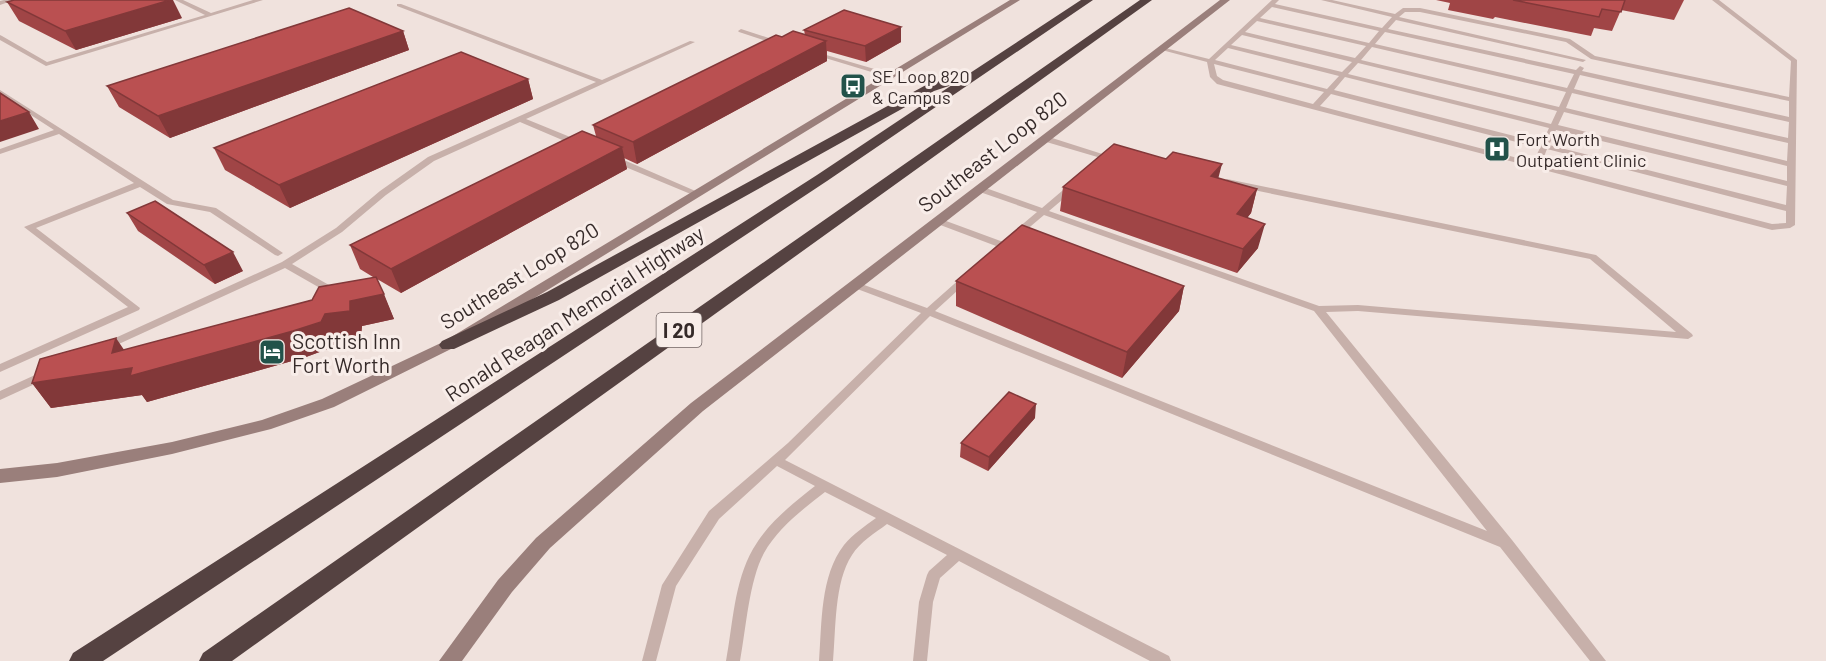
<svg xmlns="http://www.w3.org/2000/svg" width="1826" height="661" font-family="Barlow,sans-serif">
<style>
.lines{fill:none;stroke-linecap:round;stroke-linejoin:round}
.service{fill:#c7b0aa;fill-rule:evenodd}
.secondary{fill:#9a7f7b;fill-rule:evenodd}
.motorway{fill:#554241;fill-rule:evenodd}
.wall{fill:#a04546}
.shaded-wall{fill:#823839}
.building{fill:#ba5051;stroke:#823839;stroke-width:1.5}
.labels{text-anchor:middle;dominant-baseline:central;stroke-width:6;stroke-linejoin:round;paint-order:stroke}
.far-poi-label{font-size:18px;fill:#352a29;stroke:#f8ede9;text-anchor:start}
.shield{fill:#f8ede9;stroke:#706463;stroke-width:1.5}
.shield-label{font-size:20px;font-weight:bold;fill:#352a29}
.street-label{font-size:21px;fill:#352a29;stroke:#f8ede9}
.poi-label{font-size:21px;fill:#352a29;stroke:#f8ede9;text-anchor:start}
</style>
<rect width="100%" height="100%" fill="#f0e2dd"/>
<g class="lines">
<path class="service" d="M4 0H14L0 5V1Z
M175 0H183L211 13 253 0H263L46 66 0 40V35L2 36 47 62 205 15Z
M1272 0H1279L1275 4 1382 28 1392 17 1321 0H1332L1395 14 1403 8H1420L1570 39 1595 56 1789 97 1791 61 1712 0H1719L1797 60 1795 225 1790 228 1772 230 1217 84 1210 77 1207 62 1158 49 1161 47 1209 59ZM1272 7 1379 31 1369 43 1260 18ZM1405 12H1420L1566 42 1591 59 1789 101V117L1582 71 1584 68 1580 66 1576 70 1388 29 1396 20 1583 62 1586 60 1399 17ZM1257 21 1366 46 1355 58 1245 32ZM1385 32 1574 74 1567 88 1375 44ZM1242 35 1352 62 1342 72 1231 45ZM1372 47 1566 92 1559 107 1361 60ZM1228 48 1339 76 1327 89 1215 60ZM1358 63 1557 111 1551 124 1348 74ZM1214 64 1324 92 1313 104 1223 80 1217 76ZM1580 75 1789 122 1788 138 1574 89ZM1345 77 1549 128 1542 143 1334 90ZM1572 93 1788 143 1787 161 1566 108ZM1331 94 1540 148 1533 162 1320 106ZM1564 112 1787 166V181L1558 125ZM1556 130 1787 186 1786 205 1549 145ZM1547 149 1786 211V223L1772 224 1541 164Z
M397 4H401L602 80 690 41 695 42 526 119 580 141V145H574L520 122 434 161 386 195 342 232 292 264 336 289 337 294 336 296H328L327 292 285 268 110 348H102L101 346 102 344 282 262 336 228 380 191 428 157 596 82 397 6Z
M741 29 781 42 782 43 779 45 739 32 738 31Z
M812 52H816L895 75 888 77 812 54Z
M0 90 173 200 216 208 283 253 278 256 275 255 210 212 167 204 140 187 36 228 140 308 139 310 0 372V364L128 307 24 227 134 183 59 134 0 154V149L54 130 0 95Z
M1043 137H1049L1118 159 1117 161H1111L1043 141Z
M611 157H617L700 193 696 196 693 195 611 161Z
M1227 179 1596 255 1692 334 1693 336 1688 339 1358 311 1326 312 1512 540 1606 661H1590L1500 547 930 316 785 460 1169 656 1171 661H1150L959 561 940 578 933 602 927 661H913L919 602 927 575 929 571 947 555 887 524C875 533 860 542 852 555 834 582 836 630 833 661H819C822 623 820 576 844 545 853 534 865 526 876 518L825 492C803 509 778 528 764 553 749 581 746 629 740 661H726C733 624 734 582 753 549 768 523 792 504 815 486L777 466 719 519 676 586 656 661H642L662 585 709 511 788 443 921 313 852 287 851 285 856 282 927 308 962 277H968L970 279 968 281 935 311 1487 531 1314 311 1044 215 1018 237H1012L1010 235 1012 233 1037 212 977 191V187H983L1042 208 1069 185H1075V189L1049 211 1319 306 1358 305 1676 332 1590 259 1224 184 1223 182Z
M938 218 1006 243 1008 245 1000 252H994L992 250 996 246 935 223 933 221Z
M46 370 50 371 52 374 50 377 0 400V391Z"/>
<path class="secondary" d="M1010 0H1020L453 348 334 407 271 429 172 454 57 477 0 483V469L57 463 172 442 262 420 322 399 443 342Z
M1220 0H1230L703 411 550 548 512 592 462 661H439L498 580 536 538 691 403Z"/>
<path class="motorway" d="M1081 0H1093L827 181 103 661H69L73 653 817 175 952 85 934 91 559 300 454 349H442L439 345 442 341 547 292 926 85 963 74 967 75Z
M1140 0H1152L232 661H199L203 653Z"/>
</g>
<path class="wall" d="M1436 0H1684L1674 20 1621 10 1612 31 1594 28 1591 36 1495 17 1493 19 1448 10 1450 3Z
M7 2 182 18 76 50 19 21Z
M804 30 901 42 866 62 827 51V61L637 164 624 158 627 169 401 293 377 279 394 319 362 326 361 336 337 339 333 347 306 357 147 402 142 395 51 408 32 383 124 350 312 300 373 277 360 269 350 245 596 136 593 125 782 37 805 35Z
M403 31 409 50 170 138 119 107 107 86Z
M528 79 533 99 290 208 225 170 214 148Z
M1218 178 1257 189 1251 213 1247 218 1258 248 1237 273 1060 211 1063 187Z
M127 213 243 271 215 284 138 231Z
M956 281 1184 286 1179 311 1122 378 956 306Z
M1035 418 988 471 960 457 961 443Z"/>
<path class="shaded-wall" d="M170 0H173L182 18 76 50 65 31Z
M901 27V42L866 62 865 46Z
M403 31 409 50 170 138 158 116Z
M826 41 827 61 637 164 633 142Z
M528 79 533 99 290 208 279 185Z
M29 112 39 129 0 142V121Z
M622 147 627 169 401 293 391 269Z
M1222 164 1216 187 1211 176Z
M1257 189 1251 213 1231 238 1237 214Z
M1265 224 1258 248 1237 273 1243 249Z
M233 252 243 271 215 284 204 265Z
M1184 286 1179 311 1122 378 1127 352Z
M384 294 394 319 362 326 361 336 337 339 333 347 306 357 147 402 142 395 51 408 32 383 112 353 116 338 133 363 325 314 350 301Z
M1036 404 1035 418 988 471 989 457Z"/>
<path class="building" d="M14 0H170L65 31 7 2Z
M1513 0H1625L1621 12 1602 9 1599 17Z
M349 8 403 31 158 116 107 86Z
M844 10 901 27 865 46 804 30Z
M793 31 826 41 633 142 593 125 776 35 782 37Z
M461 52 528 79 279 185 214 148Z
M0 93 29 112 0 121Z
M582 131 622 147 391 269 350 245Z
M1114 144 1166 159 1173 152 1222 164 1211 176 1257 189 1237 214 1265 224 1243 249 1063 187Z
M155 201 233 252 204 265 127 213Z
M1022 225 1184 286 1127 352 956 281Z
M376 277 384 294 350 301V311L325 314 321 322 293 331 130 376 132 368 32 383 40 359 116 338 112 353 312 300 319 287Z
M1009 392 1036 404 989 457 961 443Z"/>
<defs>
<g id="bus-square" transform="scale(1.35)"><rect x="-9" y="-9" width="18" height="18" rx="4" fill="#22524a" stroke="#f8ede9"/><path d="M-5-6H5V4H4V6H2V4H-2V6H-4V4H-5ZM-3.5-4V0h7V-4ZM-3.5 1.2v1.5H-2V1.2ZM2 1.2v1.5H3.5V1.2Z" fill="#fff"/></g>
<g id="hospital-square" transform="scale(1.35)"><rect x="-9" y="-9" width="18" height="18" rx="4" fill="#22524a" stroke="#f8ede9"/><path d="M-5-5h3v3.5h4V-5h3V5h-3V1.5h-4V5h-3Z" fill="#fff"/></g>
<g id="hotel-square" transform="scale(1.35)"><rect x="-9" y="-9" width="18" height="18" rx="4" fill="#22524a" stroke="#f8ede9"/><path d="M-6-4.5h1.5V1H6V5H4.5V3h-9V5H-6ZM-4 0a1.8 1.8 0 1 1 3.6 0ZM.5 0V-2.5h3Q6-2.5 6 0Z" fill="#fff"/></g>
</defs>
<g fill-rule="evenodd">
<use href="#bus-square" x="853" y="86"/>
<use href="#hospital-square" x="1497" y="149"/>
<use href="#hotel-square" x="272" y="352"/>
</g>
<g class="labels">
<g class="far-poi-label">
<text x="872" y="76">SE Loop 820<tspan x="872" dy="21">&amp; Campus</tspan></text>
<text x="1516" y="139">Fort Worth<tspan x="1516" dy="21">Outpatient Clinic</tspan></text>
</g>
<rect class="shield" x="656.5" y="313" width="45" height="34" rx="4.5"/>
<g class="shield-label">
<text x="679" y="330">I 20</text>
</g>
<g class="street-label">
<text transform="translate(992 151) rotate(-38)">Southeast Loop 820</text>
<text transform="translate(519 275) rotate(-32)">Southeast Loop 820</text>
<text transform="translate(574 313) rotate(-33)">Ronald Reagan Memorial Highway</text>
</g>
<g class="poi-label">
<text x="292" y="340">Scottish Inn<tspan x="292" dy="24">Fort Worth</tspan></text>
</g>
</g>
</svg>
